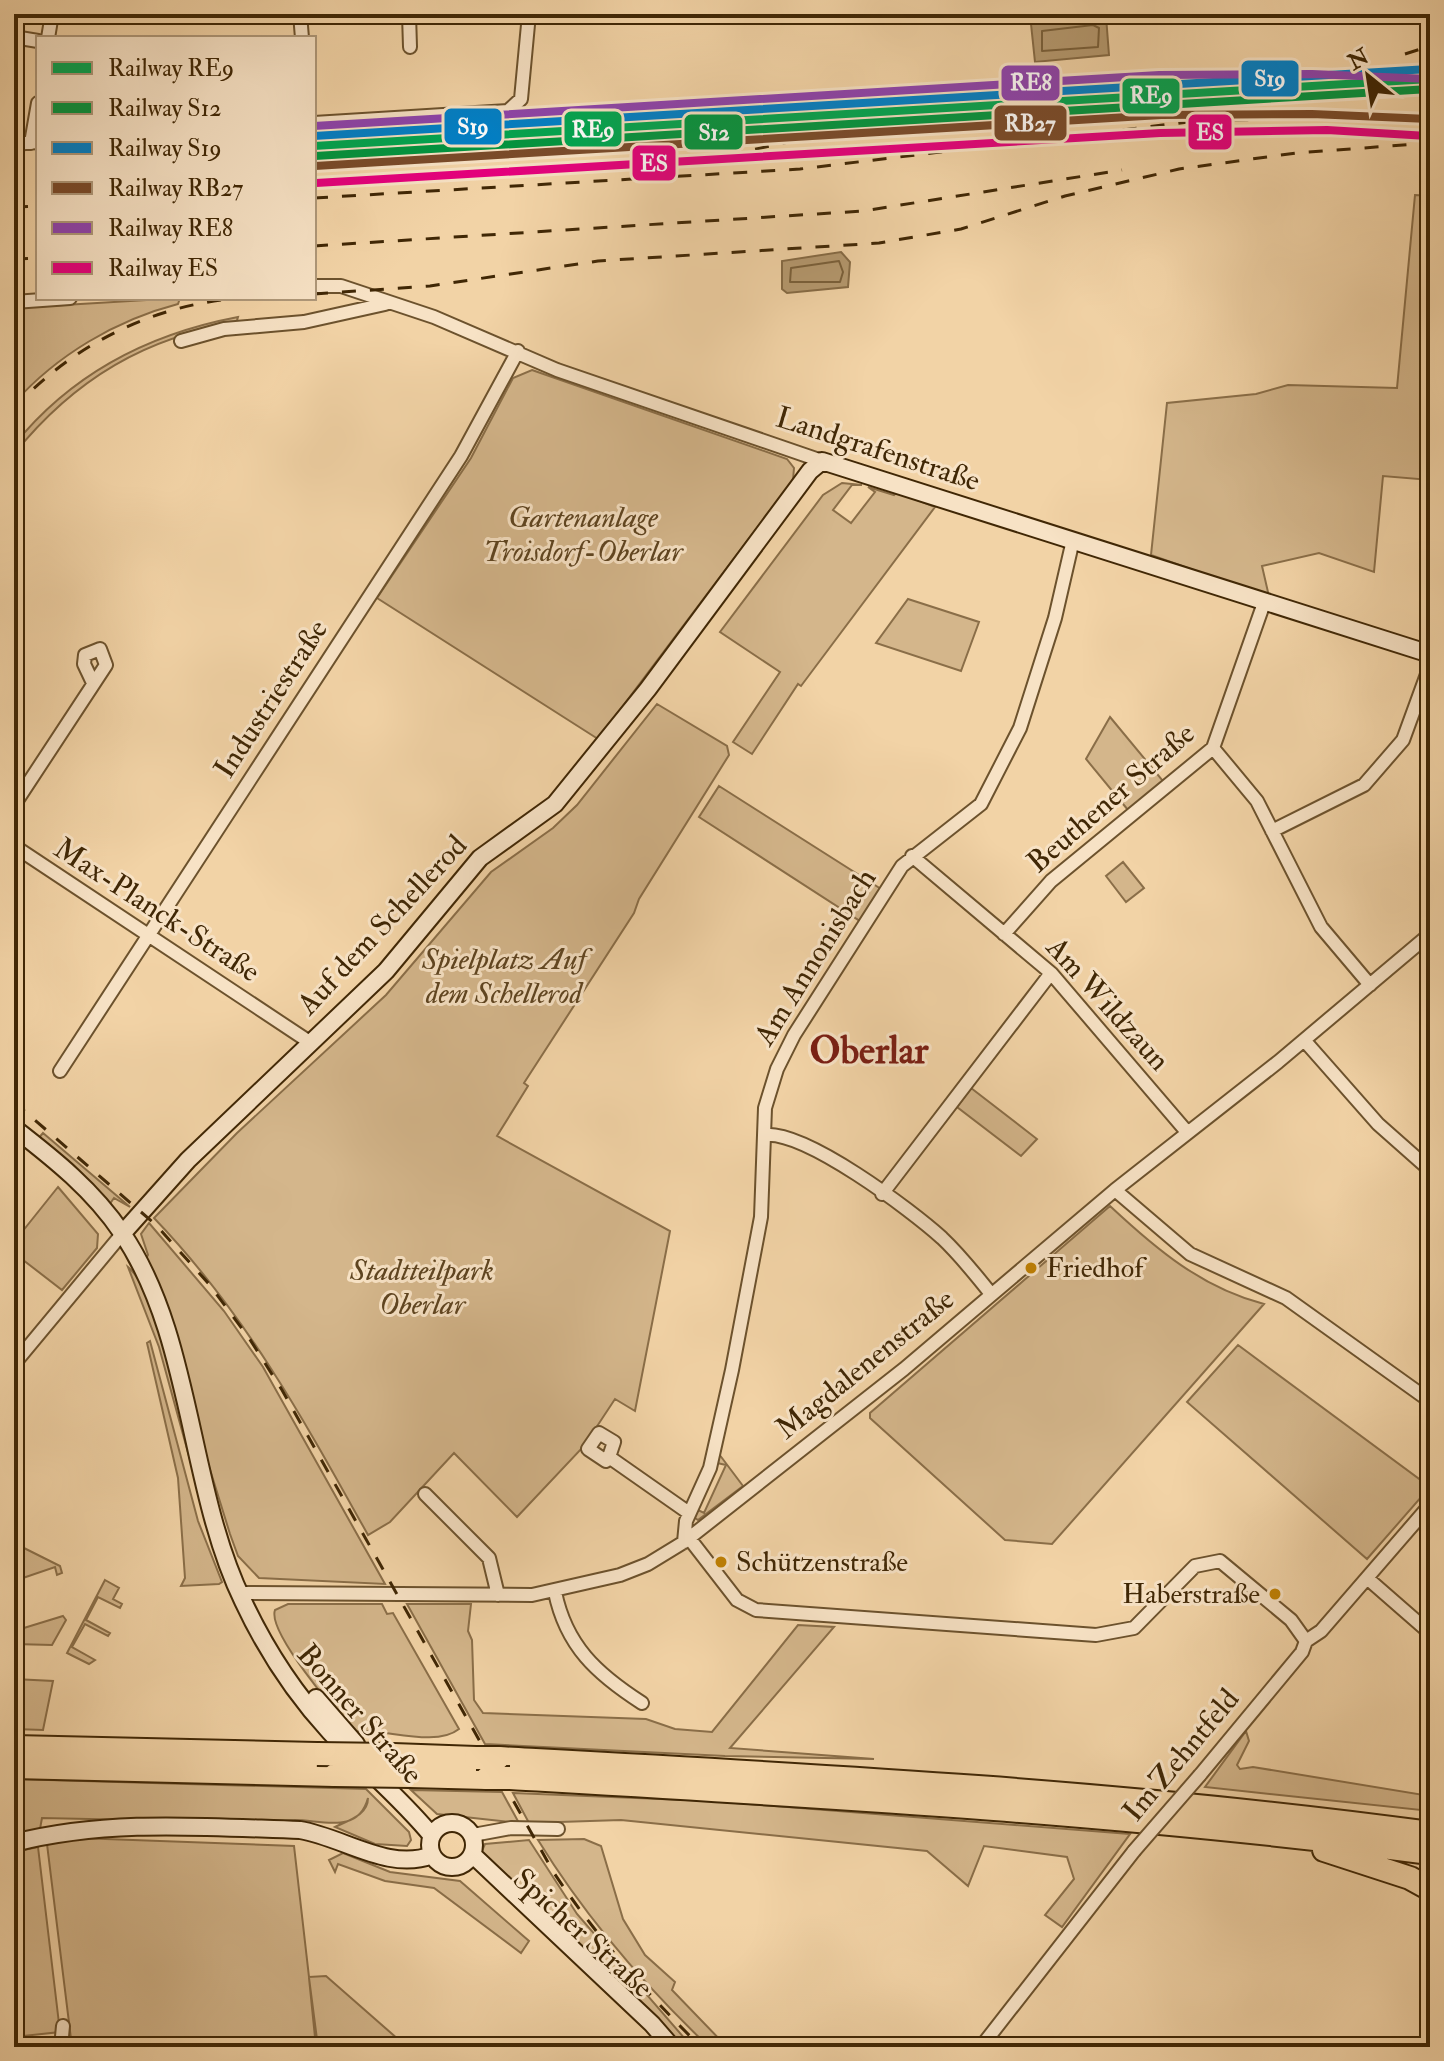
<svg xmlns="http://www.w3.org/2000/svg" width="1444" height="2061" font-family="'IM FELL Double Pica',serif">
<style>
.green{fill:#d4b68b;stroke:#8a6e48;stroke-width:2}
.water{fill:#b5996f;stroke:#866b45;stroke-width:2}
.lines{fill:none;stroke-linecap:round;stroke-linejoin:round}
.shore{stroke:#7a603a;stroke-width:2}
.street-casing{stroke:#6c522d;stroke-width:16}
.secondary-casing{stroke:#402705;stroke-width:20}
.highway-casing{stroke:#402705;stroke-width:26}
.street{stroke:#f7e2c5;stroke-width:12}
.secondary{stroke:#f7e2c5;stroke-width:16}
.highway{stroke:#f2d3a6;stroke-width:22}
.rail{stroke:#402705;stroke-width:3;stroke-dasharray:14 14;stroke-linecap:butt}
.street-bridge-casing{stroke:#6c522d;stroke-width:16;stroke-linecap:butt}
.highway-bridge-casing{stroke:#402705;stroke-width:26;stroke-linecap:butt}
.street-bridge{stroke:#f7e2c5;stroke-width:12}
.highway-bridge{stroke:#f2d3a6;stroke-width:22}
.rail-1-casing{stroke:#f7e2c5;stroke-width:14}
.rail-2-casing{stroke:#f7e2c5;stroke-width:14}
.rail-3-casing{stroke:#f7e2c5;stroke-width:14}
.rail-4-casing{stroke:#f7e2c5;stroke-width:14}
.rail-5-casing{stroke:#f7e2c5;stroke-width:14}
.rail-6-casing{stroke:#f7e2c5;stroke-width:14}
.rail-1{stroke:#00a651;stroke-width:8}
.rail-2{stroke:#009640;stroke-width:8}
.rail-3{stroke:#0080c8;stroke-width:8}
.rail-4{stroke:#7a4b2a;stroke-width:8}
.rail-5{stroke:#8e44ad;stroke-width:8}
.rail-6{stroke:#e5007d;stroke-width:8}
.bus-dot{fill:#c08002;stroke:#f7e2c5;stroke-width:3}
.labels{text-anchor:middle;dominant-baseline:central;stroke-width:6;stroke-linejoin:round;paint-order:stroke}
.bus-label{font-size:28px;fill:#402705;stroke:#f7e2c5;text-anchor:start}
.street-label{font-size:30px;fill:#402705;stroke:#f7e2c5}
.park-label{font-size:30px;font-style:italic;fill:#5e4420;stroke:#f7e2c5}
.district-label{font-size:38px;font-weight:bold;fill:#7a1f14;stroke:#f7e2c5}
.line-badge{stroke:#f7e2c5;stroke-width:3}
.badge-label{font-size:22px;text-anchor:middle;font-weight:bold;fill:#fff}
</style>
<rect width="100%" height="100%" fill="#f2d3a6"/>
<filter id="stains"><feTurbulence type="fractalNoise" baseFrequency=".0025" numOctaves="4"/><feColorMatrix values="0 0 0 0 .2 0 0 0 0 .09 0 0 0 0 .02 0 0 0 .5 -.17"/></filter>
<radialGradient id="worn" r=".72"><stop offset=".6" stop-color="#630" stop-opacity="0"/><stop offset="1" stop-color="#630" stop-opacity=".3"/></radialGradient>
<path class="green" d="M1415 195 1430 196V480L1383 476 1374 572 1319 553 1262 566 1268 592 1264 595 1151 555 1167 403 1256 394 1288 385 1397 388Z
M180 298 178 304C116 320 57 355 14 403V308Z
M238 317 236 324C145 336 71 383 14 454V445C72 373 148 334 238 317Z
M532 370 787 459 794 468 793 480 598 739 377 598 471 458 513 378Z
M842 483 862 485H852L833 510 851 523 875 492 868 487 894 495 897 492 935 507 801 686 798 684 752 754 733 742 780 672 720 632 823 495Z
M908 599 979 622 961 671 876 643Z
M657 704 727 746 729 755 639 899 634 913 524 1083 528 1086 497 1136 670 1231 635 1411 615 1399 584 1446 517 1517 454 1453 390 1522 368 1535C304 1420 246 1314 154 1218L237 1133 386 995 491 872 553 828 577 805Z
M1110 717 1163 781 1128 810 1086 759Z
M719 786 881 889 860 921 699 817Z
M1123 862 1144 888 1126 902 1106 876Z
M971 1088 1037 1139 1021 1156 957 1107Z
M43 1133 130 1207 114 1198 109 1205 37 1140Z
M58 1187 98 1234 97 1248 62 1290 14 1253V1242Z
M1110 1206C1156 1249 1202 1288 1264 1304L1052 1544 1005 1540 870 1418V1413Z
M149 1223 224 1311 263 1367 385 1584 259 1578 238 1556 230 1534 145 1260 148 1255 141 1234Z
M128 1267C160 1292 190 1455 201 1500L159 1347Z
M150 1341 198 1521 222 1582 219 1584 181 1586 185 1578 178 1478 147 1343Z
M1238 1345 1430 1487 1367 1559 1187 1402Z
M719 1454 743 1486 698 1520 692 1516 696 1509 704 1513 726 1465 717 1463Z
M14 1543 60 1566 62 1573 57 1575 55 1567 14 1581Z
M105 1580 119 1588 113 1599 122 1604 120 1608 98 1597 86 1620 110 1633 108 1636 85 1624 72 1647 95 1660 89 1664 67 1653Z
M288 1604H382L387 1614 393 1613 459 1729C434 1749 378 1726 354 1732 337 1713 267 1632 275 1610Z
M407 1604H471L468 1631 472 1640 474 1700 483 1713 646 1719 675 1729 712 1732 798 1625 834 1627 730 1748 874 1759 725 1756 485 1744Z
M63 1616 66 1620 52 1645 14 1644V1631Z
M14 1679 53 1681 43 1730 14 1729Z
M1246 1731 1249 1741 1237 1765 1240 1769 1253 1767 1430 1796V1811L1205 1787Z
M14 1779 366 1789 409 1832 411 1840 407 1846 375 1844 335 1827C349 1820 368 1815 368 1798 356 1843 304 1811 279 1823L42 1818 40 1829 14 1835V1809H17L14 1807Z
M411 1790 502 1792 519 1823 437 1814Z
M513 1793 710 1801 1130 1834 1062 1927 1045 1915 1074 1879 1067 1857 984 1846 968 1886 927 1851 621 1820 529 1823Z
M78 1838 294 1846 309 1977 326 1976 407 2047H318L309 1978 316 2047H72L47 1844Z
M584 1839 601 1846 623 1919 645 1955 675 1982 672 1990 727 2047H709C643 1984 586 1918 538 1840Z
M529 1840 577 1914 692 2047H684L542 1917 481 1853 485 1844Z
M38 1847 60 2032 14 2037V1852Z
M343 1853 390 1872 460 1881 529 1941 521 1953 434 1888 385 1881 338 1864 335 1872 329 1860Z"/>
<path class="water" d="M1106 16 1109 55 1035 62 1031 24Z
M841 252 850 262 848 287 787 293 782 289V261Z"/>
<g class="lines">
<path class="shore" d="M1093 25 1099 28 1098 47 1042 51V31Z
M839 261 843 272 840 282H790L791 268Z"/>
<g class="street-casing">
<path id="street" d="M198 14H226
M300 14 302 38
M409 14 410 47
M14 37 38 41
M48 38 52 14
M314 123 508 111 521 99 529 14
M31 143 38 103
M14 144 38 142
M314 286H341L434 317 557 370 822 461
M14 302 70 298
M181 341 224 329 304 322 385 304
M1213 748 1257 801 1321 927 1370 985
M14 805 106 665 100 649 85 655 84 664 93 683
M1272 831 1364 785 1403 740 1430 666
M14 846 311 1043
M912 856 1051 973 1187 1132
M1004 934 1051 881 1213 748 1265 600
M1304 1040 1378 1124 1430 1170
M60 1071 461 456 518 351
M764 1135C805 1130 911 1210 942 1238 960 1255 976 1275 991 1294
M1115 1190 1190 1254 1286 1298 1430 1401
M882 1194 1051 973
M14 1364 122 1234
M609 1457 614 1442 599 1433 588 1449 606 1461 609 1457 689 1513
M425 1494 489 1558 498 1595
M689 1538 737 1600 756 1610 1096 1635 1134 1628 1195 1566 1220 1561 1291 1620 1306 1641
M684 1542 686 1521 710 1468 732 1370 761 1217 765 1108 777 1069 794 1035 902 866 981 804 1020 728 1055 618 1073 540
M1367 1578 1430 1633
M555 1592C566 1646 597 1674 642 1703
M239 1593 532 1595 620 1575 648 1564 684 1542 904 1369 1115 1190 1278 1062 1430 934
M1200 1775 1302 1652 1306 1641 1321 1631 1430 1505
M473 1835 511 1828 558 1829
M61 2047 63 2026
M981 2047 1134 1851"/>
</g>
<g class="secondary-casing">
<path id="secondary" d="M14 1128C54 1159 93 1190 122 1233 193 1337 188 1488 243 1601 265 1648 295 1694 330 1732 363 1767 402 1799 432 1836
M122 1234 188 1160 386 971 480 858 555 804 648 689 810 471 822 461 1430 654
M316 1698 356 1744
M430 1845a22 22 0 1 1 44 0a22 22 0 1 1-44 0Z
M14 1843C108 1819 204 1827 300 1830 343 1837 389 1872 432 1855
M473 1855 652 2024 672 2047"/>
</g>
<g class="highway-casing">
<path id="highway" d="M14 1747 317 1754
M393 1755 476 1758
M498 1758C810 1775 1121 1791 1430 1833
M14 1767 335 1775
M410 1776 487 1778
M510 1778C817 1796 1125 1813 1430 1853
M1324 1850 1410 1878 1430 1889"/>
</g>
<use href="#street" class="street"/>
<use href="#secondary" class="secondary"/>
<use href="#highway" class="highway"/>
<path class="rail" d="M1405 54 1430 46
M673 167 872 124 954 115
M314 198 800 169 1196 121 1430 115
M14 207 38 206
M314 246 863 211 1122 170
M14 259 38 258
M314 294 430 286 598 261 879 243 961 229 1065 196 1179 169 1296 153 1430 143
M14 408C74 344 154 304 242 298
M14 1102 156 1225 209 1284 249 1338 282 1390 554 1873C597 1937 646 1993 701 2047"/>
<g class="street-bridge-casing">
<path id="street-bridge" d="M1134 1851 1200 1775"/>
</g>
<g class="highway-bridge-casing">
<path id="highway-bridge" d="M317 1754 393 1755
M476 1758H498
M335 1775 410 1776
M487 1778H510"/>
</g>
<use href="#street-bridge" class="street-bridge"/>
<use href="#highway-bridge" class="highway-bridge"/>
<g class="rail-1-casing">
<path id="rail-1" d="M314 146 1430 79"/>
</g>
<g class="rail-2-casing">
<path id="rail-2" d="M315 156 1430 89"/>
</g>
<g class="rail-3-casing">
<path id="rail-3" d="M314 136 1429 69"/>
</g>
<g class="rail-4-casing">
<path id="rail-4" d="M315 166 1161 115 1312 114 1429 119"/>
</g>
<g class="rail-5-casing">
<path id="rail-5" d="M314 126 1159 75 1312 74 1430 79"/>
</g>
<g class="rail-6-casing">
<path id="rail-6" d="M316 183 1160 133 1327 130 1428 136"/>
</g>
<use href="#rail-1" class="rail-1"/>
<use href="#rail-2" class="rail-2"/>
<use href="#rail-3" class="rail-3"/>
<use href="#rail-4" class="rail-4"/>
<use href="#rail-5" class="rail-5"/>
<use href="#rail-6" class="rail-6"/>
</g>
<g class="bus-dot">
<circle cx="1031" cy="1268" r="7"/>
<circle cx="721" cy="1562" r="7"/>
<circle cx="1275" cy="1594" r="7"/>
</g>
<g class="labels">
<g class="bus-label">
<text x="1046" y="1268">Friedhof</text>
<text x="736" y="1562">Schützenstraße</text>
<text x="1260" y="1594" text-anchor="end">Haberstraße</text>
</g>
<g class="street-label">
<text transform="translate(878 449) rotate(18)">Landgrafenstraße</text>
<text transform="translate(271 699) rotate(-57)">Industriestraße</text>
<text transform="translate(1111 798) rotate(-41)">Beuthener Straße</text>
<text transform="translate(157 910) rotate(33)">Max-Planck-Straße</text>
<text transform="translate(382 925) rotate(-47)">Auf dem Schellerod</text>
<text transform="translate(815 957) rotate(-58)">Am Annonisbach</text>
<text transform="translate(1108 1004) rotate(48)">Am Wildzaun</text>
<text transform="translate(865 1364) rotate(-39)">Magdalenenstraße</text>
<text transform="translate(360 1714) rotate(49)">Bonner Straße</text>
<text transform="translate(1181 1755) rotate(-50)">Im Zehntfeld</text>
<text transform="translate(583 1933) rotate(42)">Spicher Straße</text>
</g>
<g class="park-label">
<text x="583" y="517">Gartenanlage<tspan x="583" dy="34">Troisdorf-Oberlar</tspan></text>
<text x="504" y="959">Spielplatz Auf<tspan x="504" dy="34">dem Schellerod</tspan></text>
<text x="422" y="1270">Stadtteilpark<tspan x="422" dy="34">Oberlar</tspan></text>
</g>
<g class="district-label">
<text x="869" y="1051">Oberlar</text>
</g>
</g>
<g class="line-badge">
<rect x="1240" y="59" width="60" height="39" rx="8" fill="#0080c8"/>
<rect x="1000" y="64" width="61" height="38" rx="8" fill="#8e44ad"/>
<rect x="1121" y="77" width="60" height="38" rx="8" fill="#00a651"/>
<rect x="993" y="104" width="75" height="38" rx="8" fill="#7a4b2a"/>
<rect x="443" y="107" width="60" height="39" rx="8" fill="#0080c8"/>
<rect x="563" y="110" width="60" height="38" rx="8" fill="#00a651"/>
<rect x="683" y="113" width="61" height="38" rx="8" fill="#009640"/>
<rect x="1187" y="113" width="46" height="38" rx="8" fill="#e5007d"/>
<rect x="631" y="144" width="46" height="38" rx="8" fill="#e5007d"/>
</g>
<g class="badge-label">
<text x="1270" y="86">S19</text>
<text x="1031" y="90">RE8</text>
<text x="1151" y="103">RE9</text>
<text x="1030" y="131">RB27</text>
<text x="473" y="134">S19</text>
<text x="593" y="137">RE9</text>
<text x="714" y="140">S12</text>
<text x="1210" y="140">ES</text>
<text x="654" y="171">ES</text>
</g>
<rect width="1444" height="2061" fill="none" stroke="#f2d3a6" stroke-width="48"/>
<rect x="16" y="16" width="1412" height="2029" fill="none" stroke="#402705" stroke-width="4"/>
<rect x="24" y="24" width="1396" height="2013" fill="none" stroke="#402705" stroke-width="2"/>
<rect x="36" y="36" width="280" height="264" fill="#f7e2c5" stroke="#ae9778" stroke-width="2"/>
<rect x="52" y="62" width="40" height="12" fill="#00a651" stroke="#ae9778" stroke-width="2"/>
<text x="108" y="76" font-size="24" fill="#402705">Railway RE9</text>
<rect x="52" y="102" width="40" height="12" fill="#009640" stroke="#ae9778" stroke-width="2"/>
<text x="108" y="116" font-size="24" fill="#402705">Railway S12</text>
<rect x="52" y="142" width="40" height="12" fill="#0080c8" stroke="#ae9778" stroke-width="2"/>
<text x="108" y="156" font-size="24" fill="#402705">Railway S19</text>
<rect x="52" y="182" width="40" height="12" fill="#7a4b2a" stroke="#ae9778" stroke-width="2"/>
<text x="108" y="196" font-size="24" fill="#402705">Railway RB27</text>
<rect x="52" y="222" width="40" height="12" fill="#8e44ad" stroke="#ae9778" stroke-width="2"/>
<text x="108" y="236" font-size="24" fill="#402705">Railway RE8</text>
<rect x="52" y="262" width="40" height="12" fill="#e5007d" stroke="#ae9778" stroke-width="2"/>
<text x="108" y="276" font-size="24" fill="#402705">Railway ES</text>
<g transform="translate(1368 76) rotate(330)" stroke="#f7e2c5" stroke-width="6" paint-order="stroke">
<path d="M0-6L14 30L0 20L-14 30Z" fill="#402705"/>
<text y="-12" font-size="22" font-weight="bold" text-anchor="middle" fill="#402705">N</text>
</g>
<rect width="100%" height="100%" filter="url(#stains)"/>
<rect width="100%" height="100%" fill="url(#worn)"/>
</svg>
